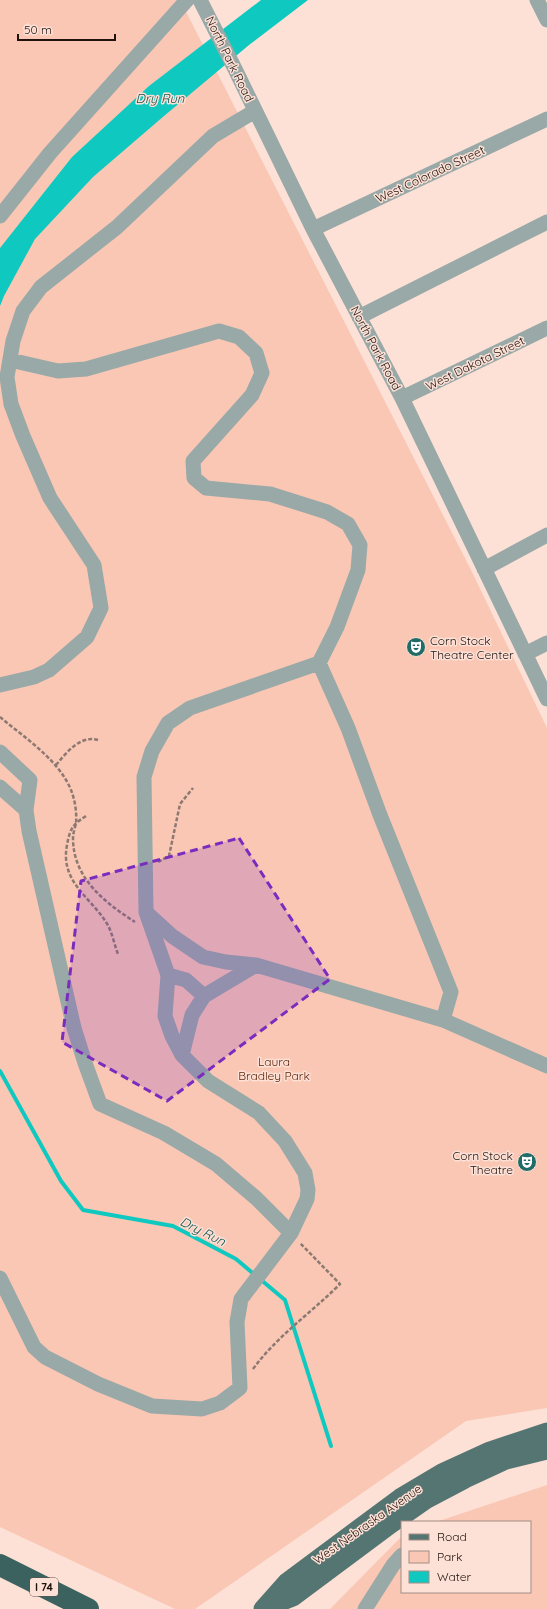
<svg xmlns="http://www.w3.org/2000/svg" width="547" height="1609" font-family="Quicksand,sans-serif">
<style>
.green{fill:#f9c7b4}
.water{fill:#0fc9c1}
.lines{fill:none;stroke-linecap:round;stroke-linejoin:round}
.stream{stroke:#0fc9c1;stroke-width:4}
.path{stroke:#8d7971;stroke-width:2.5;stroke-dasharray:4 2;stroke-linecap:butt}
.minor{stroke:#98a9a8;stroke-width:15}
.major{stroke:#557572;stroke-width:19}
.highway{stroke:#3c625f;stroke-width:22}
.marked{fill:#7b2cbf;fill-opacity:0.2;stroke:#7b2cbf;stroke-width:3;stroke-dasharray:8 5;stroke-linejoin:round}
.labels{text-anchor:middle;dominant-baseline:central;stroke-width:3;stroke-linejoin:round;paint-order:stroke}
.shield{fill:#fde1d6;stroke:#615049;stroke-width:1}
.shield-label{font-size:11px;font-weight:bold;fill:#1e120d}
.street-label{font-size:12px;fill:#1e120d;stroke:#fde1d6}
.poi-label{font-size:12px;fill:#1e120d;stroke:#fde1d6;text-anchor:start}
.park-label{font-size:12px;fill:#5b1f02;stroke:#fde1d6}
.water-label{font-size:13px;font-style:italic;fill:#125451;stroke:#fde1d6}
</style>
<rect width="100%" height="100%" fill="#fde1d6"/>
<path class="green" d="M0 0H180L471 570 547 728V1408L466 1421 195 1609H175L0 1527Z
M547 1485V1609H330L402 1536V1592H530V1522H436Z"/>
<path class="water" d="M261 0H308L249 45 164 116 93 177 35 239 4 296 0 306V248L72 157 149 86Z"/>
<g class="lines">
<path class="stream" d="M0 1071 61 1181 83 1210 173 1226 236 1259 255 1275
M260 1279 285 1300 331 1446"/>
<path class="path" d="M0 717C25 738 59 760 71 790 75 800 77 813 76 823 75 828 73 833 73 838 73 878 104 902 135 922
M56 765C67 752 80 735 98 740
M86 816C72 825 70 829 67 845 60 881 89 896 106 922 112 931 114 944 118 954
M158 862 169 856 180 804 193 788
M253 1369C278 1335 310 1314 340 1284L300 1243"/>
<path class="minor" d="M200 0 235 69 313 229 402 398 547 699
M537 0 547 20
M0 216 50 153 187 0
M313 229 547 119
M359 317 547 222
M402 398 547 328
M484 569 547 535
M525 654 547 643
M319 663 348 728 380 815 451 992 443 1020
M0 685 34 677 49 670 87 637 101 608 94 565 50 498 23 436 11 404 7 377 13 341 23 311 41 287 117 227 213 136 255 111
M0 752 30 780 26 810 29 831 74 1028 85 1063 100 1104 164 1133 216 1164 256 1198 291 1233
M0 787 26 810
M148 914 172 936 203 957 226 962 256 965 443 1020 547 1066
M168 975 186 980 204 996
M182 1055 192 1015 204 996 256 965
M0 1278 34 1347 45 1357 98 1384 152 1406 202 1409 220 1403 240 1388 237 1322 241 1299 291 1233 307 1199 308 1190 305 1173 285 1141 259 1113 208 1081 182 1055 172 1036 165 1016 168 975 146 912 144 777 152 751 168 723 190 708 319 663 337 627 358 570 360 545 348 524 327 512 270 494 206 488 194 478 193 461 252 395 262 373 256 353 239 337 219 331 86 369 58 371 10 360
M365 1609 393 1565 402 1555"/>
<path class="major" d="M267 1607 293 1597 391 1524 427 1499 465 1479 506 1460 547 1450
M263 1609 287 1582 400 1498 442 1473 490 1451 547 1432"/>
<path class="highway" d="M0 1565 88 1609"/>
</g>
<path class="marked" d="M239 838 330 979 167 1101 62 1042 81 881Z"/>
<defs>
<g id="theatre-disc" transform="scale(1)"><circle r="9.5" fill="#226c68" stroke="#fde1d6"/><path d="M-5-5.5Q0-4 5-5.5V0Q5 5 0 6Q-5 5-5 0ZM-3.3-2.5H-1v1.5H-3.3ZM1-2.5H3.3v1.5H1ZM-2.8 1Q0 5.5 2.8 1Z" fill="#fff"/></g>
</defs>
<g fill-rule="evenodd">
<use href="#theatre-disc" x="416" y="647"/>
<use href="#theatre-disc" x="527" y="1162"/>
</g>
<g class="labels">
<rect class="shield" x="30" y="1578" width="28" height="18" rx="3"/>
<g class="shield-label">
<text x="44" y="1587">I 74</text>
</g>
<g class="street-label">
<text transform="translate(230 59) rotate(64)">North Park Road</text>
<text transform="translate(430 174) rotate(-25)">West Colorado Street</text>
<text transform="translate(376 348) rotate(62)">North Park Road</text>
<text transform="translate(475 363) rotate(-26)">West Dakota Street</text>
<text transform="translate(367 1524) rotate(-35)">West Nebraska Avenue</text>
</g>
<g class="poi-label">
<text x="430" y="640">Corn Stock<tspan x="430" dy="14">Theatre Center</tspan></text>
<text x="513" y="1155" text-anchor="end">Corn Stock<tspan x="513" dy="14">Theatre</tspan></text>
</g>
<g class="park-label">
<text x="274" y="1061">Laura<tspan x="274" dy="14">Bradley Park</tspan></text>
</g>
<g class="water-label">
<text x="160" y="98">Dry Run</text>
<text transform="translate(203 1231) rotate(27)">Dry Run</text>
</g>
</g>
<rect x="401" y="1521" width="130" height="72" fill="#fde1d6" stroke="#a48e86"/>
<rect x="409" y="1534" width="20" height="6" fill="#557572" stroke="#a48e86"/>
<text x="437" y="1541" font-size="12" fill="#1e120d">Road</text>
<rect x="409" y="1551" width="20" height="12" fill="#f9c7b4" stroke="#a48e86"/>
<text x="437" y="1561" font-size="12" fill="#1e120d">Park</text>
<rect x="409" y="1571" width="20" height="12" fill="#0fc9c1" stroke="#a48e86"/>
<text x="437" y="1581" font-size="12" fill="#1e120d">Water</text>
<path d="M18 34v6h97v-6" fill="none" stroke="#1e120d" stroke-width="2"/>
<text x="24" y="34" font-size="12" fill="#1e120d" stroke="#fde1d6" stroke-width="3" paint-order="stroke">50 m</text>
</svg>
